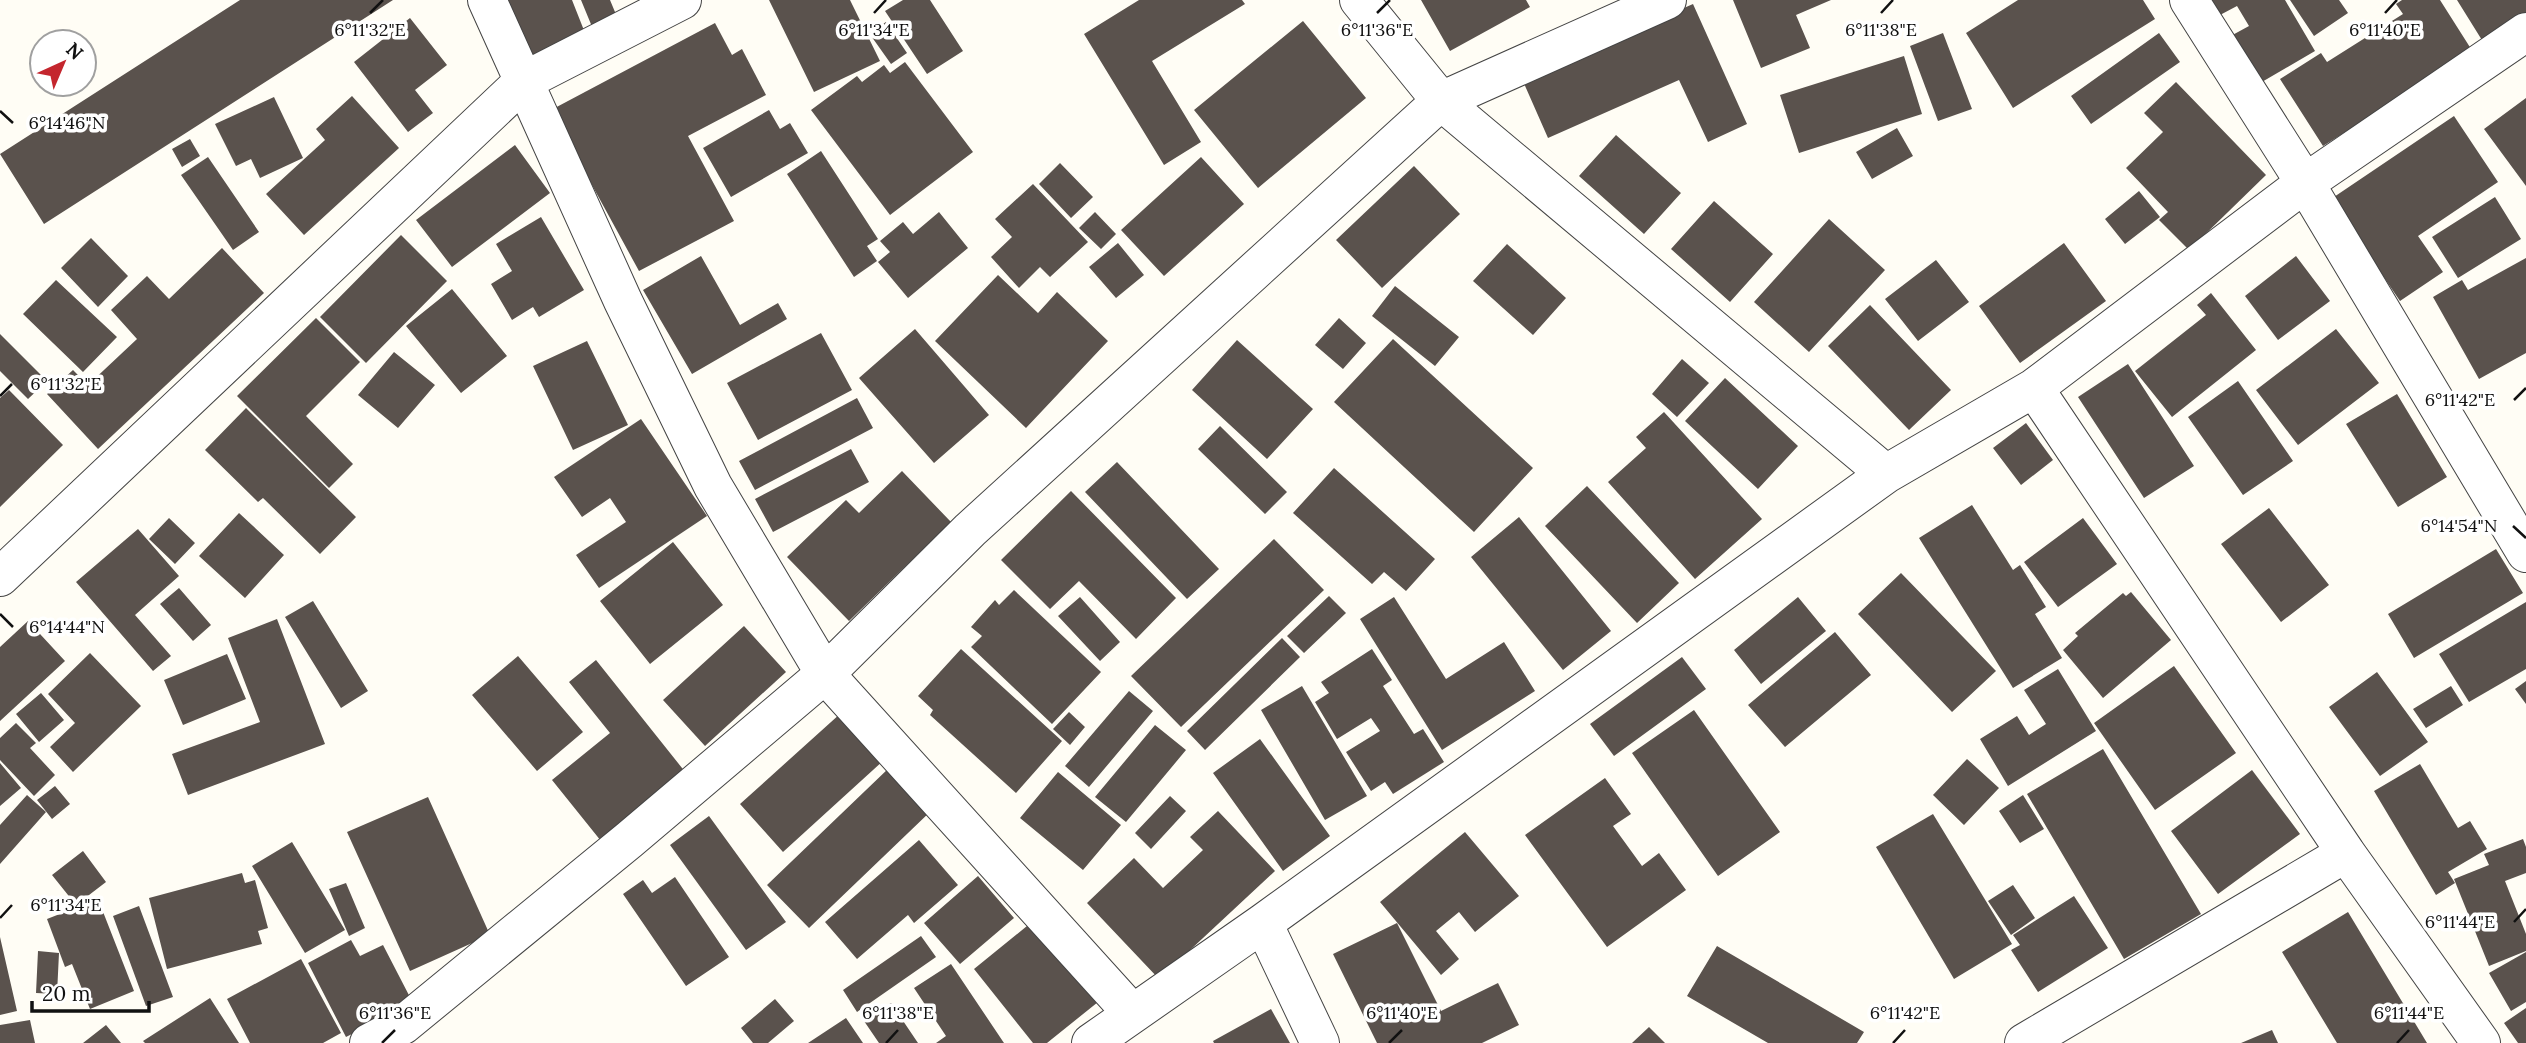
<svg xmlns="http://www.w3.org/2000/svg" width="2526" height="1043" font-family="Lora,serif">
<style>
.building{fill:#5a524d}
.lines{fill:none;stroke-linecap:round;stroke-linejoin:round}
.street-casing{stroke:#444;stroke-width:40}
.street{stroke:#fff;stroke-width:38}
.ticks{fill:none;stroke:#111;stroke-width:2.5}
.ticks-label{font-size:18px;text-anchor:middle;fill:#111;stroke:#fff;stroke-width:7;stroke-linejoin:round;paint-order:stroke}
</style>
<rect width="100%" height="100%" fill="#fffdf5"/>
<path class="building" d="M240 0H393L44 224 0 154Z
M501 0H572L587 38 526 62Z
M581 0H610L620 24 595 34Z
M769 0H850L880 61 814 92Z
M903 0H930L963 51 927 74 885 11Z
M1139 0H1242L1245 4 1152 61 1201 142 1164 165 1084 34Z
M1421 0H1526L1530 7 1450 51Z
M1733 0H1831L1796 15 1810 48 1761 68Z
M2018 0H2143L2155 19 2013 108 1966 33Z
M2211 0H2285L2315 51 2255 86 2227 38 2249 26 2237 6 2220 15Z
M2290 0H2339L2348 13 2314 36Z
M2402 0H2440L2473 52 2323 146 2280 79 2321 53 2327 62 2403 14 2396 4Z
M2457 0H2526V19L2485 45Z
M1693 4 1747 124 1708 142 1679 80 1548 138 1522 79Z
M410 18 447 65 415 90 433 113 408 132 354 62Z
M1303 21 1366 98 1258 188 1194 110Z
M886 22 907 53 891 64 869 33Z
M715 23 732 55 742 49 766 95 688 136 734 221 639 271 551 110Z
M1943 33 1972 109 1938 121 1910 46Z
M2159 33 2180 62 2091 124 2071 96Z
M1904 56 1922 114 1799 153 1780 95Z
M905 62 973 152 890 215 811 110 857 76 862 82 884 65 890 73Z
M2176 82 2266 175 2189 250 2159 220 2168 212 2126 168 2163 132 2144 113Z
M352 96 399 148 304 235 266 194 325 140 316 129Z
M274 97 303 158 260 178 251 159 236 166 215 124Z
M2526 98V186L2484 129Z
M769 110 780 129 790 123 808 153 731 197 703 148Z
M2454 116 2498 182 2418 236 2443 272 2400 301 2331 199Z
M1897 128 1913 156 1872 179 1856 152Z
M1616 135 1681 193 1644 234 1579 176Z
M190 139 200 156 182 167 172 149Z
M515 145 550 193 452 267 416 220Z
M821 151 878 239 867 246 877 261 854 277 787 174Z
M208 157 259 232 233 250 181 175Z
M1201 157 1244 204 1164 276 1121 230Z
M1060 163 1093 197 1071 218 1039 184Z
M1414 166 1460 214 1382 288 1336 240Z
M1033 184 1088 242 1050 277 1040 267 1019 288 991 257 1012 237 995 219Z
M2139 191 2160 217 2125 244 2105 219Z
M2495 197 2521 239 2458 278 2432 237Z
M1714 201 1773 254 1730 302 1671 249Z
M939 212 968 248 908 298 878 262 890 252 880 241 903 222 913 234Z
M1095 212 1116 234 1101 249 1079 228Z
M541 217 584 290 539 317 533 307 512 320 491 284 512 271 496 244Z
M1829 219 1885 270 1809 352 1754 302Z
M401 235 447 281 366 363 320 317Z
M91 238 128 276 98 307 61 268Z
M1118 243 1144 275 1116 298 1089 267Z
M2064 243 2106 301 2020 363 1979 306Z
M1507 244 1566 298 1533 335 1473 281Z
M222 248 264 293 98 449 47 394 73 370 88 385 137 339 111 310 147 276 169 299Z
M701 256 740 325 778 303 787 319 692 374 643 290Z
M2296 256 2330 301 2278 340 2245 296Z
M2526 258V353L2479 379 2433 297 2462 280 2468 290Z
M1936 260 1969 302 1918 341 1885 299Z
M998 275 1038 313 1057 292 1108 341 1026 428 935 341Z
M56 280 117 337 83 372 23 314Z
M1395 286 1459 337 1435 366 1372 316Z
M452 289 507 356 461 393 406 326Z
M2211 293 2256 350 2172 417 2135 371 2206 315 2197 305Z
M1870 305 1951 390 1909 430 1828 346Z
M316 318 360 362 306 416 353 464 329 488 237 396Z
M1339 318 1366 343 1343 369 1315 345Z
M915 329 989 415 934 463 859 378Z
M2336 329 2379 383 2298 445 2256 390Z
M821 333 852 390 758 440 727 383Z
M0 334 47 381 28 399 0 371Z
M1393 339 1533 468 1474 532 1334 402Z
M1237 340 1313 409 1267 459 1192 390Z
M587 341 628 425 573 450 533 366Z
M394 352 435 385 398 428 358 395Z
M1682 359 1709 383 1677 417 1652 394Z
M2128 364 2194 466 2144 498 2078 397Z
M1725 378 1798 446 1758 489 1685 421Z
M2238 381 2293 461 2243 495 2188 417Z
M9 390 63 445 0 507V398Z
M2397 394 2447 477 2398 507 2346 424Z
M857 398 873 428 755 490 739 461Z
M246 408 356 517 320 554 263 498 258 502 205 450Z
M1664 412 1762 519 1695 579 1608 482 1646 448 1636 437Z
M641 419 707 516 599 588 576 555 626 522 610 498 582 517 554 477Z
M2026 423 2053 460 2021 485 1993 448Z
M1220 426 1287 492 1265 514 1198 449Z
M851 449 869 482 773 532 755 499Z
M1117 462 1219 569 1187 599 1085 492Z
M1334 468 1435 559 1406 591 1384 572 1372 584 1293 513Z
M902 471 951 522 849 621 787 557 846 500 859 513Z
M1587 486 1679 583 1637 623 1545 526Z
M1071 491 1176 598 1136 639 1079 581 1050 609 1001 560Z
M1972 505 2013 570 2020 565 2046 607 2035 614 2062 658 2013 688 1919 538Z
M2269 508 2329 585 2281 622 2221 544Z
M239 513 284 555 245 598 199 556Z
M1519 517 1611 631 1563 670 1471 557Z
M169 518 195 543 175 564 149 539Z
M2083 518 2117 564 2058 607 2024 562Z
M138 529 179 576 135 615 171 656 153 671 76 582Z
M1274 539 1324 590 1181 727 1131 676Z
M673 542 723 605 650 664 600 601Z
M2496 549 2523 593 2414 658 2388 614Z
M1901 573 1996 671 1952 712 1858 614Z
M179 588 211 625 193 641 160 604Z
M1014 590 1101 672 1052 724 971 647 982 636 971 627 995 600 999 605Z
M2131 592 2171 640 2103 698 2063 650 2078 636 2075 633 2123 593 2126 596Z
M1329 596 1346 613 1304 653 1287 636Z
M1080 597 1120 642 1100 661 1058 616Z
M1394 597 1446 679 1504 642 1535 691 1442 750 1360 619Z
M1798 597 1826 631 1761 684 1734 650Z
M313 601 368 691 341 708 285 617Z
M2526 602V669L2469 702 2439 654Z
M277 619 325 744 188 795 172 754 260 722 228 638Z
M28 621 65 661 0 721V647Z
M744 626 786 672 705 746 663 700Z
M1835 632 1871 675 1785 747 1748 705Z
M1282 638 1300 657 1205 750 1187 731Z
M961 649 1062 741 1016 793 930 715 933 710 918 696Z
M1372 649 1392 680 1383 686 1414 734 1423 729 1444 762 1393 794 1385 782 1371 791 1346 752 1380 731 1371 718 1337 739 1315 702 1329 693 1321 682Z
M90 653 141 706 73 772 50 747 75 723 48 694Z
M227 654 246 699 183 725 164 680Z
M518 656 583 732 537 771 472 695Z
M1682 657 1706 689 1614 756 1590 724Z
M596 660 686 773 601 841 552 780 610 733 569 682Z
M2174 666 2236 753 2155 810 2094 723Z
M2058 669 2096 731 2008 786 1980 739 2017 716 2029 735 2046 724 2024 690Z
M2377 672 2428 742 2380 776 2329 707Z
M2526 681V704L2515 689Z
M1302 686 1367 796 1325 820 1261 710Z
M2451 686 2463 705 2426 728 2413 709Z
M1129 691 1153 711 1089 787 1065 766Z
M41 693 64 720 39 742 16 714Z
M1694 710 1780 832 1718 876 1632 753Z
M1069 712 1085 727 1070 745 1053 729Z
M841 713 884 760 783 852 740 804Z
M16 723 36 743 30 748 55 775 34 796 0 760V738Z
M1155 725 1186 750 1126 822 1095 797Z
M1260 739 1330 836 1283 871 1213 773Z
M2103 749 2201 914 2124 959 2027 794Z
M1967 759 1999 788 1964 825 1933 795Z
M0 763 21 788 0 806Z
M2420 764 2458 828 2470 821 2487 849 2448 872 2455 883 2436 895 2374 791Z
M890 767 932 810 809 928 767 885Z
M2252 770 2300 834 2218 894 2171 831Z
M1058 772 1121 825 1083 870 1020 818Z
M1605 778 1631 814 1613 826 1642 866 1659 853 1686 890 1607 947 1525 835Z
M55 786 70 804 52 819 37 800Z
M27 795 46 812 0 864V825Z
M2023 795 2044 829 2020 843 1999 811Z
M1170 796 1186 811 1151 849 1135 833Z
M428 797 490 935 410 971 347 832Z
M1218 811 1275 871 1159 979 1087 903 1134 858 1163 888 1203 850 1190 837Z
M1933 814 2012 944 1954 979 1876 847Z
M709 816 786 922 746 950 670 845Z
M1465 832 1519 896 1475 932 1459 912 1436 931 1459 959 1441 975 1380 902Z
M2523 839 2526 847V873L2505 881 2526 934V951L2489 966 2454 879 2489 865 2484 854Z
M919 840 958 885 914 923 908 915 857 959 825 922Z
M292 842 345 930 305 953 252 866Z
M83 851 106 882 76 905 52 875Z
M242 873 245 883 255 880 268 928 258 931 262 944 167 969 149 898Z
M978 876 1014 918 960 964 924 923Z
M675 877 729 957 686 986 623 894 643 880 652 893Z
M346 883 365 928 349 936 329 889Z
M2013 885 2035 918 2011 935 1988 901Z
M2074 896 2108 948 2038 992 2011 950 2020 945 2013 935Z
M98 899 134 991 90 1009 72 964 65 967 47 919Z
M139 906 173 997 146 1006 113 916Z
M2348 912 2427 1043H2337L2282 952Z
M1038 917 1103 998 1047 1043H1033L974 969Z
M1397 923 1441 1011 1498 983 1519 1025 1482 1043H1377L1333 954Z
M921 936 936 957 857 1012 843 990Z
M0 937 17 1011 0 1015Z
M351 940 360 956 383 945 413 1003 346 1037 308 963Z
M1717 946 1864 1032 1857 1043H1768L1687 996Z
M38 951 59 953 57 994 36 993Z
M2526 952V1002L2511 1011 2489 973Z
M301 959 341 1033 323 1043H250L227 999Z
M951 964 1004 1043H936L946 1036 914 988Z
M210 998 239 1043H145L143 1041Z
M775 999 794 1021 768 1043H753L741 1028Z
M891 1003 918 1043H879L864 1021Z
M2526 1008V1043H2518L2504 1023Z
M1271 1009 1290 1043H1214L1213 1041Z
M846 1018 863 1043H808Z
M30 1020 35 1043H0V1025Z
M106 1025 121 1043H83Z
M1649 1027 1665 1043H1632Z
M2272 1030 2278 1043H2241Z"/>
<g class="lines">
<g class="street-casing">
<path id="street" d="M487 0 623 301 713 486 825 674 1132 1013
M1359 0 1441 101 1886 474
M2189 0 2305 183 2526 553
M2034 388 2346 853 2481 1043
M0 577 524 81 682 0
M1263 923 1320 1043
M369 1043 403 1025 629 840 825 674 970 530 1441 101 1667 0
M1091 1043 1263 923 1886 474 2034 388 2305 183 2526 32
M2024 1043 2346 853"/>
</g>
<use href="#street" class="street"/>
</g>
<path class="ticks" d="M370 13 383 0M874 13 886 0M1377 13 1390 0M1881 13 1893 0M2385 13 2397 0M0 111 13 123M0 396 12 384M2514 400 2526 388M2513 526 2526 538M0 614 13 627M0 918 12 905M2514 922 2526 909M382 1043 395 1030M886 1043 898 1030M1389 1043 1402 1030M1893 1043 1905 1030M2397 1043 2409 1030"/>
<g class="ticks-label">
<text x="370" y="36">6°11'32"E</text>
<text x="874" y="36">6°11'34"E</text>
<text x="1377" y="36">6°11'36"E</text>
<text x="1881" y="36">6°11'38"E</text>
<text x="2385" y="36">6°11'40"E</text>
<text x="67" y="129">6°14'46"N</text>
<text x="66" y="390">6°11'32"E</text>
<text x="2460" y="406">6°11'42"E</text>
<text x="2459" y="532">6°14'54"N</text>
<text x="67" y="633">6°14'44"N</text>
<text x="66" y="911">6°11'34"E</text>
<text x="2460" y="928">6°11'44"E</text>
<text x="395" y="1019">6°11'36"E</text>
<text x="898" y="1019">6°11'38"E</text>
<text x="1402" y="1019">6°11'40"E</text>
<text x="1905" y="1019">6°11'42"E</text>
<text x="2409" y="1019">6°11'44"E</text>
</g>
<g transform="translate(63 63) rotate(44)"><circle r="33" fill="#ffffff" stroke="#a0a0a0" stroke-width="2"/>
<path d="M0-5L12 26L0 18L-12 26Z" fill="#c4262e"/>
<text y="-10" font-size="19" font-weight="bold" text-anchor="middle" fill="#111111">N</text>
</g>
<path d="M32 1001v10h117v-10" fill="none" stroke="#111111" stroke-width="3.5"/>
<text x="42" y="1001" font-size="21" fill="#111111" stroke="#ffffff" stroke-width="5" paint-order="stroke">20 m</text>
</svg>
